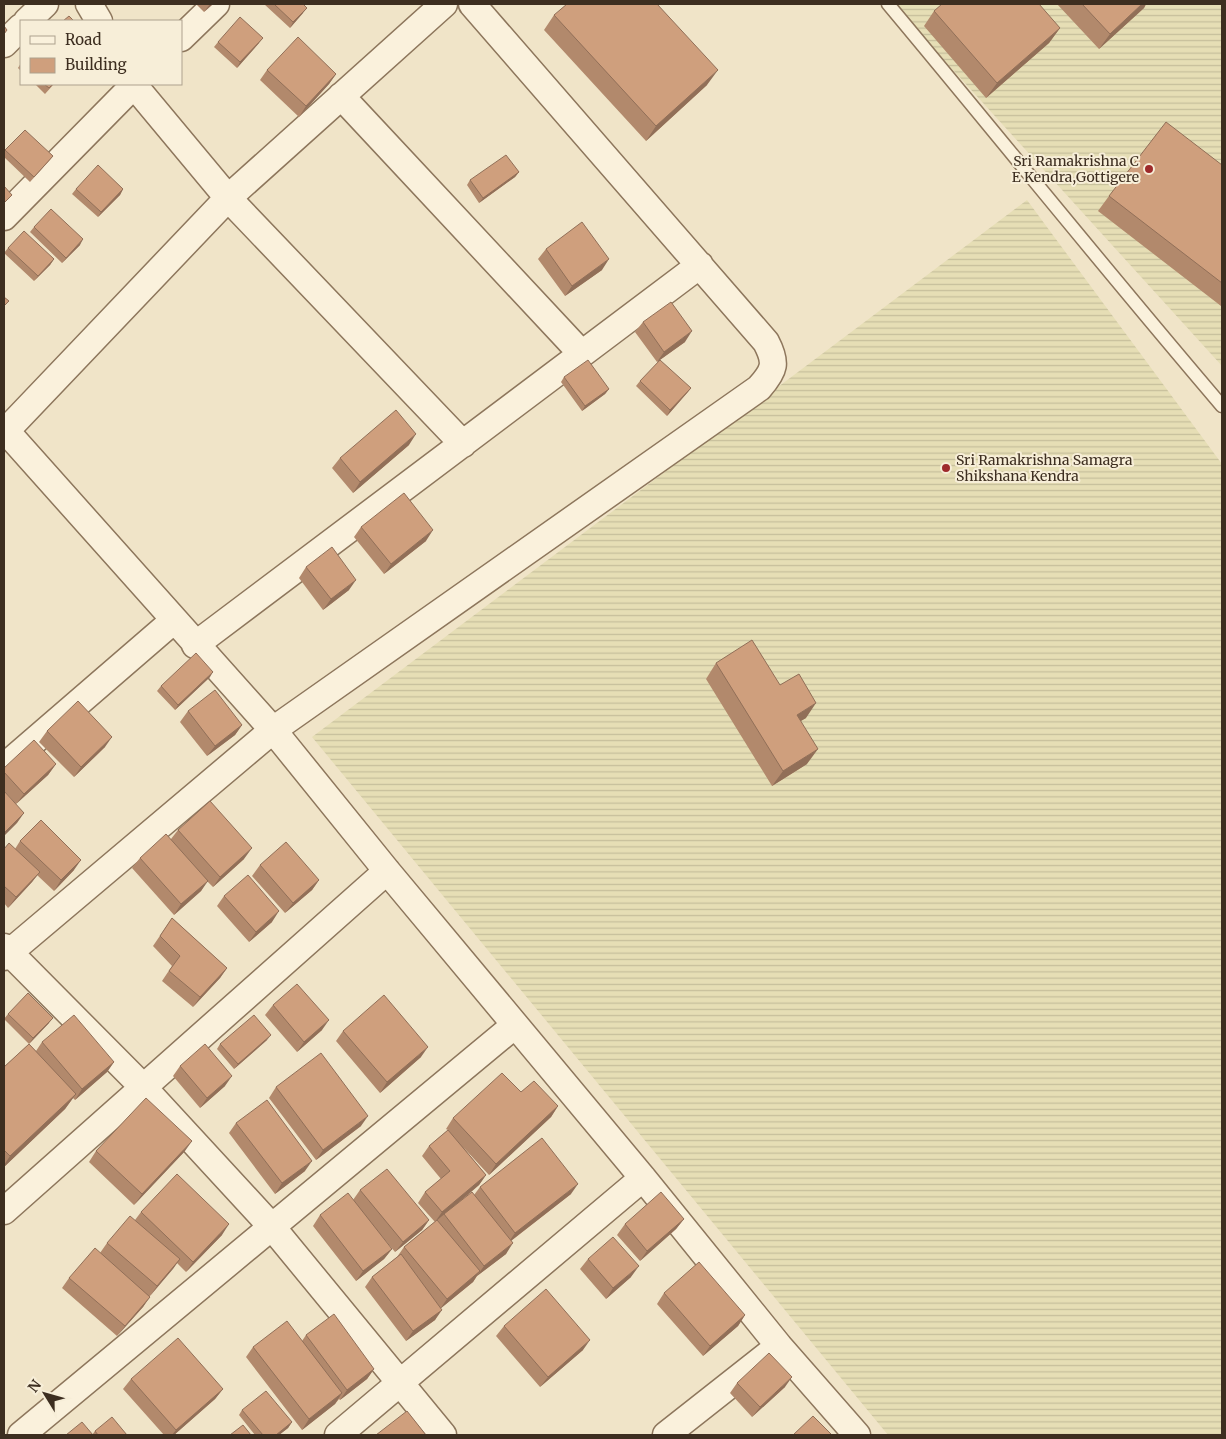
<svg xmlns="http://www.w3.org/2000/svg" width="1226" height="1439" font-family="Merriweather,serif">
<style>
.farmland{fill:url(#farmland-rules)}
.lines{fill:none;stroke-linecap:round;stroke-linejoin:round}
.lane-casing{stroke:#8d765c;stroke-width:15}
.street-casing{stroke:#8d765c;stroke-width:29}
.lane{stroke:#faf1dc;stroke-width:12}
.street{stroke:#faf1dc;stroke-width:26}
.wall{fill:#b2896c}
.shaded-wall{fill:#916f58}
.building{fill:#cf9f7d;stroke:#916f58}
.poi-dot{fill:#9e2a2b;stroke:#f7eed8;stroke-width:2}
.labels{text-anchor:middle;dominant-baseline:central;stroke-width:4;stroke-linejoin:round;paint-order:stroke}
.poi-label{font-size:14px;fill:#3d2e20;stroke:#f7eed8;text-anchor:end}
</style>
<defs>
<pattern id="farmland-rules" width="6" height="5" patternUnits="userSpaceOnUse" patternTransform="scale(1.25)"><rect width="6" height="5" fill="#e6deb5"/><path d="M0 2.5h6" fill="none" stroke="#c6bf9b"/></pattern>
</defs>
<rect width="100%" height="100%" fill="#f0e4c8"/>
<path class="farmland" d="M893 4H1222V366Z
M1027 200 1222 464V1435H888L312 737Z"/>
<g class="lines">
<g class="lane-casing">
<path id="lane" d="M888 4C1000 138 1109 274 1222 406"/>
</g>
<g class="street-casing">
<path id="street" d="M89 4 99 21
M444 4 228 198 463 444
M27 21 45 4
M181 38 216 4
M4 44 21 27
M341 96 582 354
M4 217 135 84
M6 431 273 730 387 871 643 1178 779 1346 857 1435
M4 433 228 198 133 84
M195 645 700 265
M4 767 173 621
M4 947 143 1087 272 1227 443 1435
M4 957 273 730 759 388C775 370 777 363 766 342L472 4
M4 1211 387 871
M21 1435 515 1025
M338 1435 643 1178
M666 1435 779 1346"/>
</g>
<use href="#lane" class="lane"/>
<use href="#street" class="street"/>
</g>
<path class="wall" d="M196 4H213L204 12Z
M264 4H303V13L290 28Z
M1057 4H1146L1144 8 1099 49Z
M934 11 1060 28 1049 43 986 98 924 26Z
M554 15 707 85 646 141 544 30Z
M218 42 259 43 237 68 214 47Z
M21 63V71L18 68Z
M267 70 336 74 329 84 299 117 260 80Z
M35 84H54L45 94Z
M5 150 53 156 49 161 30 182 4 157V153Z
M1222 165V304L1221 306 1098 211 1109 196Z
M519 172 515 177 479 203 467 185 470 180Z
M76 189H123L120 195 98 217 72 194Z
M34 227 80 245 62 263 30 232Z
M8 248 54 259 50 265 34 281 4 253Z
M546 249 602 270 565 296 538 259Z
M643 322 685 342 657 362 635 332Z
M564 377 609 389 605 394 582 411 561 382Z
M640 381 691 388 687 393 667 416 636 386Z
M409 445 353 493 332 468 340 458Z
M361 527 426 541 384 574 354 537Z
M306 567 349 590 323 610 299 578Z
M716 663 780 685 806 718 800 721 807 764 772 786 706 679Z
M210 677 175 710 157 691 161 686Z
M188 711 242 725 235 735 207 756 180 722Z
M47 731 105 747 74 777 39 742Z
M56 764 48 775 16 804 4 791V768Z
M178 830 244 859 213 887 207 881 201 891 174 915 132 868 140 858 171 839Z
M20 841 74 870 54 891 37 875 32 882 8 908 4 903V849H15Z
M260 865 319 880 312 890 285 913 252 876Z
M224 896 272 922 249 942 217 906Z
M172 918 227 968 220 978 193 1007 162 981 172 966 153 946Z
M273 1005 322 1030 297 1052 265 1015Z
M8 1014 49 1023 29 1044 36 1051 42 1042 114 1062 107 1072 75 1100 73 1098 65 1109 4 1167V1067L29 1044 4 1019Z
M343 1031 421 1057 380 1093 336 1041Z
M267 1040 234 1069 217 1049 220 1044Z
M180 1066 225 1086 200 1108 173 1076Z
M276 1087 361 1126 316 1160 269 1098Z
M521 1092 558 1106 551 1117 489 1175 463 1147 486 1175 479 1185 453 1208 474 1195 480 1187 571 1194 511 1241 506 1254 477 1276 473 1282 441 1308 435 1320 406 1341 365 1287 372 1277 397 1257 404 1247 435 1222 418 1203 425 1192 441 1179 422 1156 429 1146 448 1130 446 1129 453 1118Z
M236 1123 305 1171 275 1194 229 1133Z
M96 1151H185L134 1205 89 1162Z
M360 1190 429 1220 422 1230 395 1252 376 1229 392 1249 384 1259 356 1281 313 1226 320 1215 353 1200Z
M141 1212 222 1235 186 1272 177 1263 150 1296 143 1307 117 1336 62 1288 69 1278 100 1253 107 1243 135 1220Z
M684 1219 676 1229 640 1261 617 1235 625 1224Z
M588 1259 631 1277 606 1299 580 1269Z
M664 1293 745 1315 738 1326 703 1356 657 1304Z
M504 1326 583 1350 540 1387 496 1336Z
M306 1335 374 1369 367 1379 340 1400 339 1399 335 1404 302 1430 246 1357 253 1347 302 1341Z
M131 1379 223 1389 215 1399 174 1435H164L123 1389Z
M737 1383 785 1387 752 1417 730 1393Z
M242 1410 292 1422 288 1428 279 1435H255L239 1415Z
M95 1431 127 1435H66H92Z"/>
<path class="shaded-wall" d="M210 4H213L204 12Z
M1142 4H1146L1144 8 1099 49 1110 34Z
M307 8 303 13 290 28 293 22Z
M1060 28 1049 43 986 98 997 83Z
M263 38 259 43 237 68 240 62Z
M718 70 707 85 646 141 656 126Z
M336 74 329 84 299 117 306 106Z
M519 172 515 177 479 203 483 198Z
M123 189 120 195 98 217 101 212Z
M83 239 80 245 62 263 66 258Z
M54 259 50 265 34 281 38 276Z
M609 259 602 270 565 296 572 286Z
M692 331 685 342 657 362 664 352Z
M691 388 687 393 667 416 670 410Z
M609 389 605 394 582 411 585 406Z
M416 434 409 445 353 493 360 482Z
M433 530 426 541 384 574 391 564Z
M356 580 349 590 323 610 331 599Z
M213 672 210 677 175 710 178 705Z
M816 703 806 718 786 730 797 715Z
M242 725 235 735 207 756 215 746Z
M112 737 105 747 74 777 81 767Z
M818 749 807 764 772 786 783 771Z
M56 764 48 775 16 804 24 794Z
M24 813 17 823 4 836V833Z
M252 848 244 859 213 887 220 877Z
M81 860 74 870 54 891 61 880Z
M40 872 32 882 8 908 16 897Z
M319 880 312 890 285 913 293 903Z
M208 881 201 891 174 915 181 904Z
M279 911 272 922 249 942 256 932Z
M227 968 220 978 193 1007 200 997Z
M53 1018 49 1023 29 1044 33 1038Z
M329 1020 322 1030 297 1052 304 1042Z
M271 1035 267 1040 234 1069 238 1064Z
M428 1047 421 1057 380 1093 387 1082Z
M114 1062 107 1072 75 1100 82 1089Z
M232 1076 225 1086 200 1108 207 1098Z
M76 1094 65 1109 4 1167V1165L10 1156Z
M558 1106 551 1117 489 1175 496 1164Z
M368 1116 361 1126 316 1160 323 1150Z
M192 1141 185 1151 134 1205 142 1194Z
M312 1161 305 1171 275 1194 282 1183Z
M486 1175 479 1185 435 1222 442 1212Z
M578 1184 571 1194 508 1243 515 1233Z
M684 1219 676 1229 640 1261 647 1251Z
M429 1220 422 1230 395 1252 403 1242Z
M229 1224 222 1235 186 1272 193 1262Z
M513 1243 506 1254 477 1276 484 1266Z
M392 1249 384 1259 356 1281 363 1271Z
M180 1259 173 1269 150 1296 157 1286Z
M639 1266 631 1277 606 1299 613 1288Z
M480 1271 473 1282 440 1309 447 1299Z
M150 1297 143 1307 117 1336 125 1326Z
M442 1310 435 1320 406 1341 413 1331Z
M745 1315 738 1326 703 1356 710 1346Z
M590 1340 583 1350 540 1387 548 1377Z
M374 1369 367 1379 340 1400 347 1390Z
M792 1377 785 1387 752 1417 760 1407Z
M223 1389 215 1399 174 1435H172L176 1430Z
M342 1393 335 1404 302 1430 309 1419Z
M292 1422 288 1428 279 1435H276Z"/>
<path class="building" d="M274 4H303L307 8 293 22Z
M567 4H657L718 70 656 126 554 15Z
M942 4H1039L1060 28 997 83 934 11Z
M1082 4H1142L1110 34Z
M69 16 74 21H63Z
M240 17 263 38 240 62 218 42Z
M4 26 7 30 4 34Z
M298 37 336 74 306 106 267 70Z
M44 84H53L49 88Z
M1166 122 1222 165V283L1109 196Z
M25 130 53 156 34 177 5 150Z
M506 155 519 172 483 198 470 180Z
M98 165 123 189 101 212 76 189Z
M4 186 12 195 4 203Z
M51 209 83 239 66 258 34 227Z
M582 222 609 259 572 286 546 249Z
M24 231 54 259 38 276 8 248Z
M4 297 9 301 4 306Z
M671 302 692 331 664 352 643 322Z
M588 360 609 389 585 406 564 377Z
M660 360 691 388 670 410 640 381Z
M396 410 416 434 360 482 340 458Z
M404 493 433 530 391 564 361 527Z
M332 547 356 580 331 599 306 567Z
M752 640 780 685 799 674 816 703 797 715 818 749 783 771 716 663Z
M196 653 213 672 178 705 161 686Z
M215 690 242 725 215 746 188 711Z
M78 701 112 737 81 767 47 731Z
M34 740 56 764 24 794 4 772V768Z
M4 791 24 813 4 833Z
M210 801 252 848 220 877 178 830Z
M41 820 81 860 61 880 20 841Z
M166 834 208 881 181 904 140 858Z
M286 842 319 880 293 903 260 865Z
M9 843 40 872 16 897 4 886V849Z
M248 875 279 911 256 932 224 896Z
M172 918 227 968 200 997 169 971 180 956 160 936Z
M297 984 329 1020 304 1042 273 1005Z
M28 993 53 1018 33 1038 8 1014Z
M384 995 428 1047 387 1082 343 1031Z
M74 1015 114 1062 82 1089 42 1042Z
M254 1015 271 1035 238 1064 220 1044Z
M29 1044 76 1094 10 1156 4 1150V1067Z
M205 1044 232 1076 207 1098 180 1066Z
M321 1053 368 1116 323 1150 276 1087Z
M502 1073 521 1092 534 1081 558 1106 496 1164 453 1118Z
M146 1098 192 1141 142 1194 96 1151Z
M267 1100 312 1161 282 1183 236 1123Z
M448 1130 486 1175 442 1212 425 1192 450 1171 429 1146Z
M542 1138 578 1184 515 1233 480 1187Z
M387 1169 429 1220 403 1242 360 1190Z
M177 1174 229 1224 193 1262 141 1212Z
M472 1192 513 1243 484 1266 444 1214Z
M661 1192 684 1219 647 1251 625 1224Z
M348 1193 392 1249 363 1271 320 1215Z
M130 1216 180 1259 157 1286 107 1243Z
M437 1220 480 1271 447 1299 404 1247Z
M613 1237 639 1266 613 1288 588 1259Z
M95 1248 150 1297 125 1326 69 1278Z
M401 1254 442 1310 413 1331 372 1277Z
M699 1262 745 1315 710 1346 664 1293Z
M546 1289 590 1340 548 1377 504 1326Z
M334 1314 374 1369 347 1390 306 1335Z
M287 1321 342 1393 309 1419 253 1347Z
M178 1338 223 1389 176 1430 131 1379Z
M769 1353 792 1377 760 1407 737 1383Z
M266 1391 292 1422 276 1435H263L242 1410Z
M407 1411 426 1435H376Z
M813 1416 832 1435H793Z
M112 1417 127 1435H98L95 1431Z
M82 1422 93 1435H66Z
M243 1425 251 1435H230Z"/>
<g class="poi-dot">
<circle cx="1149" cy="169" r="5"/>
<circle cx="946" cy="468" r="5"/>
</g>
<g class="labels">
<g class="poi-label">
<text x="1139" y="161">Sri Ramakrishna C<tspan x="1139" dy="16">E Kendra,Gottigere</tspan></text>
<text x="956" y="460" text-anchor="start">Sri Ramakrishna Samagra<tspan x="956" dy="16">Shikshana Kendra</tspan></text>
</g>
</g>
<rect width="1226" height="1439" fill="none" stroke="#3d2e20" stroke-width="10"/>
<rect x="20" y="20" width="162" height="65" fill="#f7eed8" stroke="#ada18e"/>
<rect x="30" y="36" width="25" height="8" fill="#faf1dc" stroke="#ada18e"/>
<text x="65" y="45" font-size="15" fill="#3d2e20">Road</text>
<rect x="30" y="58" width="25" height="15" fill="#cf9f7d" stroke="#ada18e"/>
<text x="65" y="70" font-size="15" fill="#3d2e20">Building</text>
<g transform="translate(45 1394) rotate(307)" stroke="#f7eed8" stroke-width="4" paint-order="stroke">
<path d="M0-4L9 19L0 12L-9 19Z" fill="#3d2e20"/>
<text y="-8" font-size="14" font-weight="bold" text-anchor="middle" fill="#3d2e20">N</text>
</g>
</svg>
